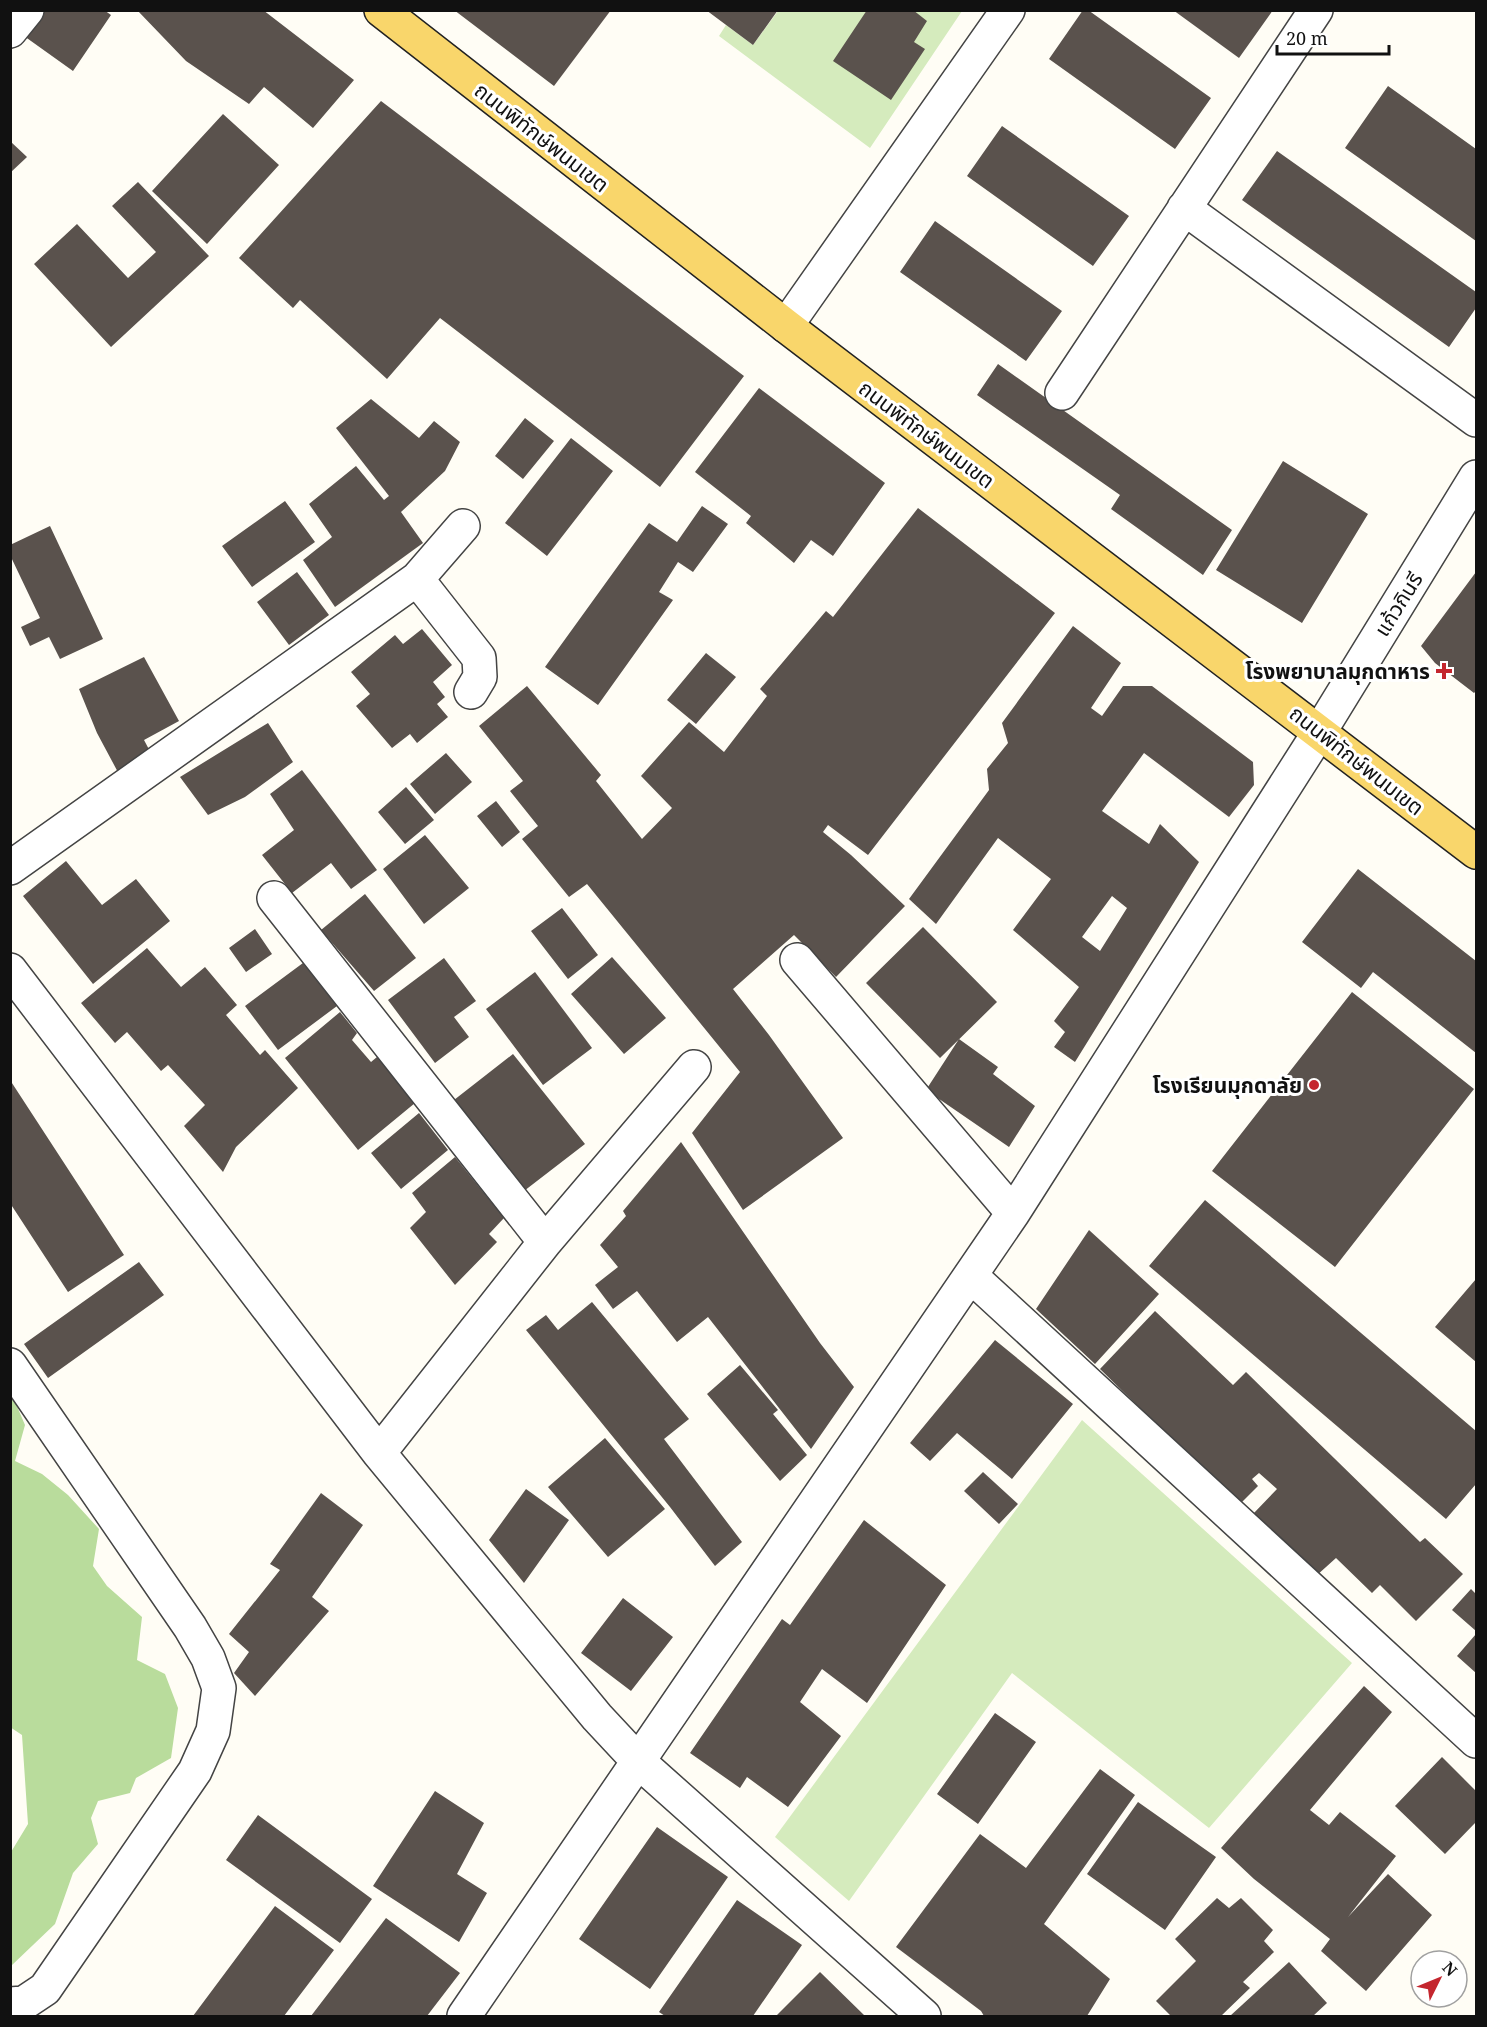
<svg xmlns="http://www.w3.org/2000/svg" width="1487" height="2027" font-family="'Noto Serif','Noto Sans Thai',serif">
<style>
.green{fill:#d5ebbd}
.forest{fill:#b9dc9c}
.building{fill:#5a524d;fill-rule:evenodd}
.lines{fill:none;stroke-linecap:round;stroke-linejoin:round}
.minor-casing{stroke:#444;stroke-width:36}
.tertiary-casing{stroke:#444;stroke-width:36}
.primary-casing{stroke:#222;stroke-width:36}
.minor{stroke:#fff;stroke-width:33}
.tertiary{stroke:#fff;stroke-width:33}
.primary{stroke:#f9d66b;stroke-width:33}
.poi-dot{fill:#c4262e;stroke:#fff;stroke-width:2}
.labels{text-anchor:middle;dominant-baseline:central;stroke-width:6;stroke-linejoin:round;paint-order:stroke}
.street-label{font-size:21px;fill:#111;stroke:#fff}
.poi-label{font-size:21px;font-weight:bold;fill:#111;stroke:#fff;text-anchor:end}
</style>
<rect width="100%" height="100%" fill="#fffdf5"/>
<path class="green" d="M778 11H962L870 148 719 36 726 25 753 45Z
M1082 1420 1352 1663 1209 1828 1012 1673 849 1901 775 1837Z"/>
<path class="forest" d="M10 1390 25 1425 15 1461 42 1474 68 1495 99 1529 93 1566 107 1586 142 1617 137 1660 165 1674 178 1708 171 1758 136 1778 130 1793 98 1801 91 1818 98 1844 73 1873 55 1924 11 1966V1852L28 1824 22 1735 10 1727Z"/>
<path class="building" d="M41 10H104L111 15 73 71 24 36Z
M137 10H263L354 80 313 128 264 87 249 104 186 61Z
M454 10H611L554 86Z
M706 10H778L753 45Z
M867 10H913L927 21 914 42 925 49 891 100 833 61Z
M1083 10H1088L1211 98 1175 149 1049 59Z
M1173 10H1273L1239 58Z
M1388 86 1476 149V241L1345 148Z
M381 101 744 376 660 487 440 318 387 379 300 300 293 308 239 258Z
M223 114 279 165 207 244 152 191Z
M1002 126 1129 216 1093 266 967 176Z
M10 141 27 157 10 173Z
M1277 151 1476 292V308L1449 347 1242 200Z
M138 182 209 256 111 347 34 264 77 224 128 278 156 252 112 206Z
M935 221 1062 311 1026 361 900 272Z
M998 364 1232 530 1203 575 1111 509 1120 495 977 395Z
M759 388 885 483 833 556 811 540 794 563 746 523 751 516 695 472Z
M371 399 419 438 434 421 460 442 445 471 401 512 423 543 335 607 303 560 332 537 309 504 356 466 384 500 389 496 336 428Z
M525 418 554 441 523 479 495 456Z
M571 438 613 471 547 556 505 523Z
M1283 461 1368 514 1302 623 1216 570Z
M285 501 315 542 252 587 222 546Z
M702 506 728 524 693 572 678 562 659 592 673 600 598 705 545 667 649 523 677 542Z
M918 508 1055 613 868 855 828 825 823 832 851 855 905 906 836 977 794 935 733 989 769 1035 843 1138 743 1210 692 1133 740 1072 587 884 569 897 522 839 538 826 510 791 523 781 479 726 527 686 601 775 596 781 642 839 672 808 641 776 689 722 724 752 767 696 760 689 826 611 833 617Z
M50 526 103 639 60 659 49 637 30 646 21 627 40 618 10 555V545Z
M297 572 329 615 289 645 257 602Z
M1476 572V691L1474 693 1435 663 1421 646Z
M1073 626 1121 663 1091 708 1102 716 1123 686H1152L1253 762 1254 785 1229 817 1144 753 1102 811 1149 844 1160 824 1199 862 1075 1062 1054 1047 1065 1032 1054 1021 1079 987 1013 930 1051 879 998 838 936 924 909 899 989 790 987 769 1008 743 1002 723ZM1112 896 1127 908 1100 951 1082 937Z
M422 629 452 665 433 682 445 697 437 704 448 717 417 743 410 734 392 748 356 706 370 694 351 672 395 635 403 644Z
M706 653 736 677 696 724 667 700Z
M144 657 179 721 144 740 153 757 120 776 97 733 79 689Z
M268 723 293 762 245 797 208 815 180 777Z
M446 753 472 782 435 814 410 784Z
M302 770 377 870 351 889 331 863 292 893 262 855 294 830 270 794Z
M406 787 434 820 405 844 378 812Z
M496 801 520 832 502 847 477 816Z
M425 835 469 888 424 924 383 869Z
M66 861 102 905 136 879 170 921 93 984 23 896Z
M1358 869 1476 961V1053L1373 972 1361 988 1302 942Z
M365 894 416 958 374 991 321 930Z
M562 908 598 955 568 979 531 931Z
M923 927 997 1002 940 1058 866 983Z
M255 929 272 954 246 972 229 948Z
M147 948 181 987 205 967 237 1005 226 1015 260 1055 265 1050 298 1088 236 1147 223 1172 184 1126 205 1105 168 1065 161 1071 127 1032 115 1043 81 1003Z
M612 957 666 1018 624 1054 571 994Z
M444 958 476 1001 454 1017 469 1037 435 1063 388 1000Z
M303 963 337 1006 278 1050 245 1006Z
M535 972 592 1048 543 1085 486 1009Z
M1352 992 1474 1089 1335 1267 1212 1171Z
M340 1012 357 1033 352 1040 371 1062 377 1057 415 1103 358 1150 285 1058Z
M959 1039 998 1067 993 1074 1035 1106 1009 1147 926 1090Z
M513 1054 585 1144 524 1191 454 1100Z
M10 1080 124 1255 68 1292 10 1203Z
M419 1113 448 1150 401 1189 371 1153Z
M681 1142 820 1343 854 1387 811 1449 708 1317 677 1342 637 1291 613 1309 595 1285 618 1267 600 1245 626 1216 623 1211Z
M455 1157 504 1218 489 1234 497 1242 455 1285 410 1228 426 1212 412 1193Z
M1205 1200 1476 1431V1484L1446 1519 1149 1266Z
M1089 1230 1159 1294 1095 1364 1036 1309Z
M139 1262 164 1295 48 1378 24 1344Z
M1476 1279V1362L1435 1327Z
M592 1302 689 1419 664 1439 742 1542 715 1566 670 1507 526 1330 546 1315 558 1330Z
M1155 1311 1233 1385 1246 1372 1420 1542 1425 1538 1463 1574 1416 1621 1380 1585 1372 1593 1336 1558 1316 1576 1253 1514 1277 1489 1259 1473 1252 1479 1258 1486 1239 1505 1100 1369Z
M995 1340 1073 1404 1012 1479 957 1433 930 1461 910 1443Z
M740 1365 778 1410 773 1414 807 1455 780 1481 707 1394Z
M605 1438 665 1509 608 1557 548 1487Z
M983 1472 1018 1504 999 1524 964 1491Z
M526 1489 569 1520 524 1583 489 1540Z
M321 1493 363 1525 312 1597 329 1611 255 1696 234 1673 249 1652 229 1634 280 1570 270 1564Z
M864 1520 946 1585 867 1703 822 1669 800 1702 841 1736 788 1807 747 1777 740 1788 690 1753 782 1619 790 1625Z
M1471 1589 1476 1594V1631L1452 1610Z
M623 1598 673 1637 631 1691 581 1653Z
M1476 1634V1673L1457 1656Z
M1364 1686 1392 1712 1310 1810 1329 1825 1340 1812 1396 1856 1348 1917 1388 1874 1432 1915 1366 1991 1321 1951 1330 1939 1254 1879 1221 1848Z
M995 1713 1036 1742 978 1824 937 1794Z
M1442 1757 1476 1791V1822L1445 1854 1395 1806Z
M1100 1769 1135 1795 1044 1924 1110 1979 1087 2016H984L981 2011 896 1947 980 1834 1026 1868Z
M435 1791 484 1823 457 1874 487 1893 459 1942 373 1886Z
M1138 1802 1216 1857 1165 1930 1087 1874Z
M258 1815 372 1899 340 1943 226 1860Z
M657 1827 728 1877 650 1989 579 1939Z
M1217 1898 1229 1908 1241 1898 1273 1930 1264 1941 1274 1952 1243 1982 1250 1988 1221 2016H1171L1156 2001 1196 1961 1175 1939Z
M737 1900 802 1945 753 2016H665L659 2012Z
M275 1906 334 1950 284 2016H193Z
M386 1918 460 1973 427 2016H311Z
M1289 1962 1327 2003 1313 2016H1230Z
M820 1972 865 2016H776Z"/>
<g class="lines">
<g class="minor-casing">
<path id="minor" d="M10 31 27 10
M1184 208 1476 420
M786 326 1008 10
M1062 393 1316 10
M417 579 479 658 480 677 471 692
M10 868 417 579 463 526
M274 898 545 1242
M797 960 1013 1213
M10 970 379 1453 597 1717 639 1762 924 2016
M971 1276 1476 1741
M10 1365 190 1627 208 1658 219 1688 213 1731 195 1771 45 1989 24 2003 10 2004
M379 1453 545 1242 694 1067
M464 2016 1013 1213 1320 731"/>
</g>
<g class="tertiary-casing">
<path id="tertiary" d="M1320 731 1476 477"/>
</g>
<g class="primary-casing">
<path id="primary" d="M381 10 786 326 1476 852"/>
</g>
<use href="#minor" class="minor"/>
<use href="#tertiary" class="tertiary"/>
<use href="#primary" class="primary"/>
</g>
<g class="poi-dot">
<path d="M1441 662h6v6h6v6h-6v6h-6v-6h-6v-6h6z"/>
<circle cx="1314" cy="1085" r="6"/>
</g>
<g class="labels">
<g class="street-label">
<text transform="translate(542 137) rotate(38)">ถนนพิทักษ์พนมเขต</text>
<text transform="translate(927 434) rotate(37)">ถนนพิทักษ์พนมเขต</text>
<text transform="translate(1398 604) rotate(-58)">แก้วกินรี</text>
<text transform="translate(1357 760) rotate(38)">ถนนพิทักษ์พนมเขต</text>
</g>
<g class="poi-label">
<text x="1430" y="671">โรงพยาบาลมุกดาหาร</text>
<text x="1302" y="1085">โรงเรียนมุกดาลัย</text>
</g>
</g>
<rect width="1487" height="2027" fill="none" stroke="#111111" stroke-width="24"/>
<g transform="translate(1439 1979) rotate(47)"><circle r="28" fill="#ffffff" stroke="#a0a0a0" stroke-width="1.5"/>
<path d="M0-4.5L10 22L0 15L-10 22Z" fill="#c4262e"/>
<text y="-9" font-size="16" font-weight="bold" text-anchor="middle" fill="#111111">N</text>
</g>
<path d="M1277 45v9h112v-9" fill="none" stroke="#111111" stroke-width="3"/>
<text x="1286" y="45" font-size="18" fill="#111111" stroke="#ffffff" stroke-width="4.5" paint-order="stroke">20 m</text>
</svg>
